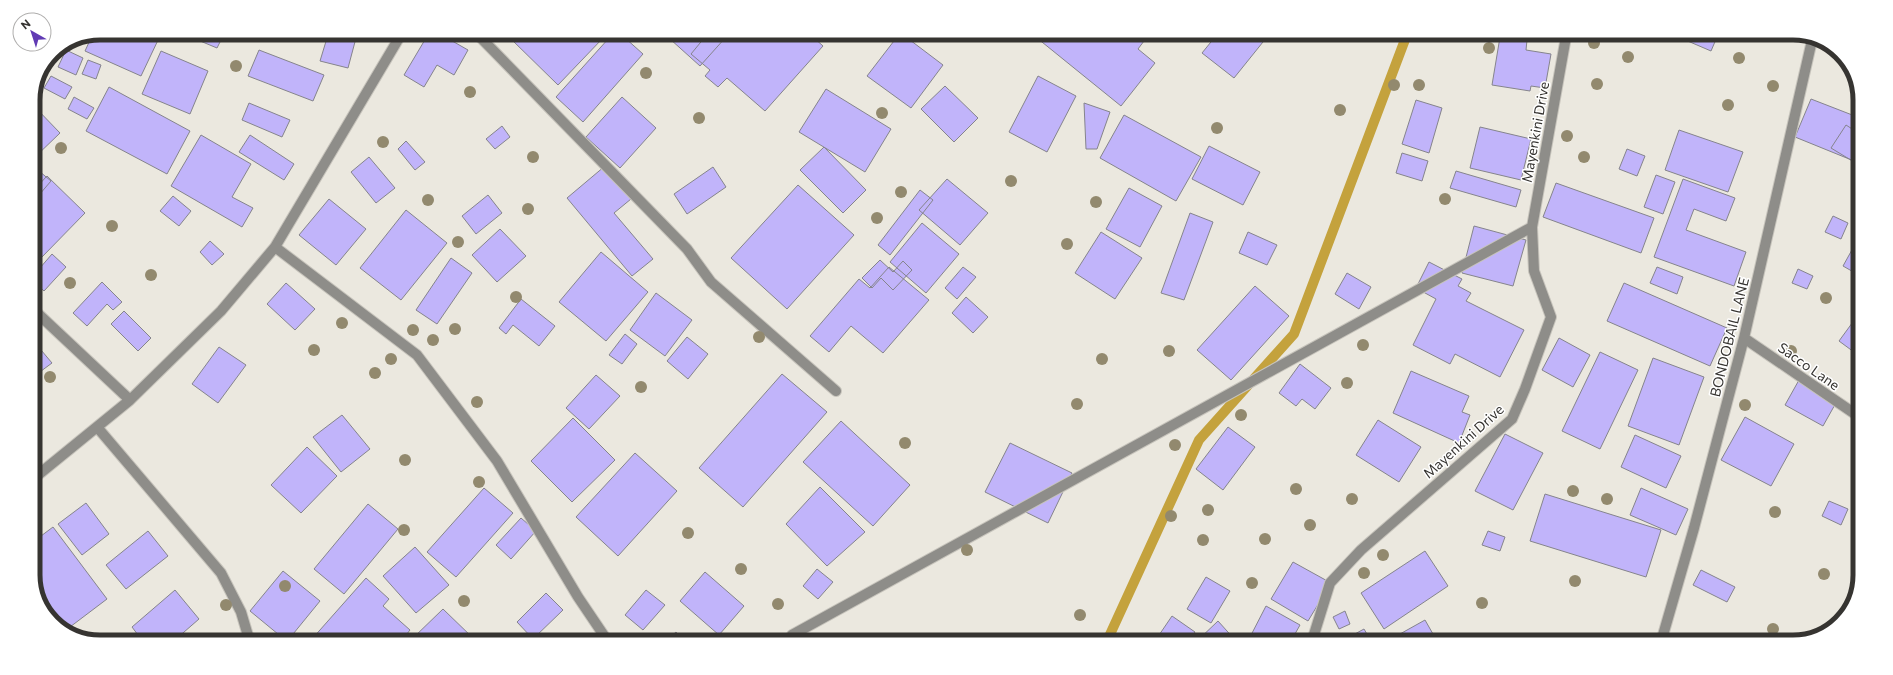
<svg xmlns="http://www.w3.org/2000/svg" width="1893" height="675" font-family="Commissioner,sans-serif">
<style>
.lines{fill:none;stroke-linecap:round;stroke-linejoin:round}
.stream{stroke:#c4a23d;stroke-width:10}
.building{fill:#c1b4fa;stroke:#85848c}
.minor-casing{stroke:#c7c4bc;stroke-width:12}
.minor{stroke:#8e8d89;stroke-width:10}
.tree{fill:#92896e}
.labels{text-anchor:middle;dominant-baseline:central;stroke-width:3;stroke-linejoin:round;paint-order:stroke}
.street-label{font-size:14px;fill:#363431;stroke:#fff}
.rim{fill:none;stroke:#363431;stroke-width:5}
</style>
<rect width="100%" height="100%" fill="#ebe8df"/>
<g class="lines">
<path class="stream" d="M1107 641 1199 440 1294 334 1406 37"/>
</g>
<path class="building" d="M624 37 643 54 583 122 556 97 609 38Z
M671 37H726L700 66 670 39Z
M705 37H813L823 46 765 111 727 78 718 87 705 76 710 70 691 54Z
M897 37H906L943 65 911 108 867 76Z
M1038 37H1147L1138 49 1155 63 1121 106 1037 38Z
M1215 37H1267L1234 78 1202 53Z
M1500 37 1527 40 1526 50 1551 54 1545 88 1531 86 1530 91 1492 85Z
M1661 37H1675L1673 41Z
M1684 37H1717L1711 51 1683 39Z
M91 38H159L141 76 85 51Z
M193 38H222L217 48Z
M327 38H356L348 68 320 61Z
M426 38H447L468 50 454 75 437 65 424 87 404 75Z
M510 38H603L558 85Z
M66 50 83 58 76 75 58 67Z
M259 50 324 75 313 101 248 76Z
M161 51 208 71 190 114 142 94Z
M88 60 101 65 96 79 82 74Z
M51 76 72 87 65 99 44 88Z
M1038 76 1076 96 1047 152 1009 132Z
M945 86 978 118 954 142 921 109Z
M109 87 190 131 167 174 86 131Z
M826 89 891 129 865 172 799 132Z
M74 97 94 108 87 119 68 109Z
M622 97 656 128 620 168 586 137Z
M1811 99 1860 118 1859 163 1795 137Z
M1416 100 1442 108 1429 153 1402 144Z
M249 103 290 120 282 137 242 120Z
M1084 103 1110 112 1097 149H1086Z
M33 105 60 133 33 159Z
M1124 115 1201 157 1176 201 1100 158Z
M1846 125 1860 134 1859 165 1831 148Z
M502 126 510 137 495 149 486 139Z
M1480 127 1531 139 1521 180 1470 168Z
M1679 130 1743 152 1728 192 1665 170Z
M201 135 251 164 232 197 253 208 242 227 171 186Z
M250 135 294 164 284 180 239 152Z
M406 141 425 162 415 170 398 149Z
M1209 146 1260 172 1243 205 1192 179Z
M824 147 866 190 843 213 800 170Z
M1627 149 1645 156 1637 176 1619 169Z
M1402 153 1428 161 1422 181 1396 173Z
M369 157 395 188 376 203 351 172Z
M33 166 51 181 33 202Z
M605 166 631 199 614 213 653 259 632 276 567 198Z
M713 167 726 187 687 214 674 194Z
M1456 171 1521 190 1516 207 1450 188Z
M1656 175 1675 182 1663 214 1644 207Z
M47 176 85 213 42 257 33 248V191Z
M947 179 988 213 960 245 919 210Z
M1683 179 1735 198 1726 221 1694 209 1686 230 1746 252 1734 286 1654 257Z
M1556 183 1654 218 1641 253 1543 217Z
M798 185 854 235 787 309 731 258Z
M1129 188 1162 206 1140 247 1106 229Z
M920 190 933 200 890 255 878 245Z
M488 195 502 213 476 234 462 216Z
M173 196 191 211 179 226 160 211Z
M329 199 366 229 336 265 299 235Z
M406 210 447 243 401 300 360 268Z
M1190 213 1213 222 1184 300 1161 293Z
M1833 216 1848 223 1841 239 1825 232Z
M922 223 959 254 926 293 890 262Z
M1474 226 1526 240 1513 286 1462 273Z
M500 229 526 256 497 282 472 255Z
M1101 232 1142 258 1115 299 1075 273Z
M1248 232 1277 245 1267 265 1239 253Z
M210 241 224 254 212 265 200 252Z
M1853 248 1859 252 1857 274 1843 266Z
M601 252 648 292 606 341 559 302Z
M52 254 66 267 44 291 33 281V276Z
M451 258 472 273 437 324 416 310Z
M880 260 893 272 903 261 912 270 893 290 881 278 872 288 862 278Z
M1429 262 1462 279 1458 286 1471 293 1466 301 1524 330 1500 377 1455 354 1450 364 1413 345 1436 299 1416 288Z
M889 267 929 300 883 353 851 326 829 352 810 336 859 279 870 288Z
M963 267 976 277 957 299 945 288Z
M1657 267 1683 277 1677 294 1650 283Z
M1798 269 1813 276 1807 289 1792 283Z
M1347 273 1371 287 1359 309 1335 294Z
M102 282 122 302 113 310 107 304 87 326 73 313Z
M286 283 315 309 295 330 267 304Z
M1624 283 1727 328 1710 366 1607 321Z
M1255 286 1289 316 1231 380 1197 350Z
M656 293 692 320 665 356 630 330Z
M966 297 988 317 973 333 952 313Z
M521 299 555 326 539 346 513 325 506 334 499 328Z
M124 311 151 338 138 351 111 324Z
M1858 315V355L1839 341Z
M625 334 637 344 622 364 609 355Z
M687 337 708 354 688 379 667 361Z
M1559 338 1590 355 1573 387 1542 370Z
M36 344 52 363 33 377V347Z
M219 347 246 365 218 403 192 384Z
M1600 352 1638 370 1600 449 1562 431Z
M1653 358 1704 377 1679 445 1628 426Z
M1300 364 1331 388 1315 409 1302 399 1296 406 1279 393Z
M1411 371 1469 396 1462 412 1470 415 1459 443 1393 413Z
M782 374 827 412 743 507 699 468Z
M596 375 620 396 589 429 566 408Z
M1799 380 1837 401 1823 426 1785 405Z
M342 415 370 449 341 472 313 437Z
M1745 417 1794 444 1771 486 1721 460Z
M573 418 615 460 572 502 531 461Z
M1378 420 1421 447 1399 482 1356 455Z
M841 421 910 485 873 526 803 462Z
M1228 427 1255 447 1223 490 1196 469Z
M1505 434 1543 453 1513 510 1475 491Z
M1635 435 1681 456 1666 488 1621 467Z
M1010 443 1072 473 1048 523 985 492Z
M307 447 337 476 301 513 271 485Z
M635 453 677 491 618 556 576 517Z
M820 487 865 532 827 566 786 524Z
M484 488 513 513 456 577 427 552Z
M1641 488 1688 509 1676 535 1630 515Z
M1545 494 1661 530 1646 577 1530 541Z
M1829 501 1848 509 1841 525 1822 516Z
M86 503 109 534 82 555 58 524Z
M368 504 398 529 344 594 314 569Z
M521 518 536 531 511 559 496 545Z
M53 527 107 599 66 630 51 619 45 612 33 580V542Z
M148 531 168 556 126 589 106 565Z
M1488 531 1505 537 1500 551 1482 545Z
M415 547 449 585 416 613 383 576Z
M1425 551 1448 586 1384 629 1361 593Z
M1293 562 1331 583 1308 621 1271 599Z
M817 569 833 582 818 599 803 586Z
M1701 570 1735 587 1727 602 1693 585Z
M283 571 320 601 289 639H284L250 611Z
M705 572 744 606 719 635 680 601Z
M1206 577 1230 591 1211 623 1187 609Z
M366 578 389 599 383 606 410 630 403 639H355L350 634 345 639H312Z
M175 590 199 619 176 639H141L132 627Z
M646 590 665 605 643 630 625 615Z
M546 593 563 610 533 639 517 622Z
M1266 606 1300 625 1291 641H1254L1249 639Z
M443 609 474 639H412Z
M1345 611 1350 624 1339 629 1333 617Z
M1172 616 1195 632 1189 641H1155Z
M1425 620 1437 641H1392L1391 639Z
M1218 621 1236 641H1197Z
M1364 629 1371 641H1342Z
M676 632 683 640H667Z"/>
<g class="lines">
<g class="minor-casing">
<path id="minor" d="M481 38 687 249 711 282 836 391
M275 247 417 355 497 461 578 597 607 640
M33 309 130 400
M1744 338 1858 416
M97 427 221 573 241 612 249 639
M33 479 130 400 221 311 275 247 399 38
M792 635 1532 227
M1312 641 1330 583 1361 550 1512 419 1525 389 1551 317 1534 271 1532 227 1566 37
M1661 642 1694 528 1744 338 1813 36"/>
</g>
<use href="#minor" class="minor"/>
</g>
<g class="tree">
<circle cx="1594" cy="43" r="6"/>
<circle cx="1489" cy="48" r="6"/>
<circle cx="1628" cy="57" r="6"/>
<circle cx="1739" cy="58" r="6"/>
<circle cx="236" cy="66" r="6"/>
<circle cx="646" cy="73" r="6"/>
<circle cx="1597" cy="84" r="6"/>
<circle cx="1394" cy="85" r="6"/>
<circle cx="1419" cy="85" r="6"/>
<circle cx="1773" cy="86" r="6"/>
<circle cx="470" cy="92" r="6"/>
<circle cx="1728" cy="105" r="6"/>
<circle cx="1340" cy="110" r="6"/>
<circle cx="882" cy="113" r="6"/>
<circle cx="699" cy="118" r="6"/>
<circle cx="1217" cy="128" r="6"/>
<circle cx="1567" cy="136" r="6"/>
<circle cx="383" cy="142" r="6"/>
<circle cx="61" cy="148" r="6"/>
<circle cx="533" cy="157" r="6"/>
<circle cx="1584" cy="157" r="6"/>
<circle cx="1011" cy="181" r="6"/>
<circle cx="901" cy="192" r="6"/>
<circle cx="1445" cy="199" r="6"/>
<circle cx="428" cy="200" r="6"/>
<circle cx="1096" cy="202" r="6"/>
<circle cx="528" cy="209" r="6"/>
<circle cx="877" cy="218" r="6"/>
<circle cx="112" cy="226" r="6"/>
<circle cx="458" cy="242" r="6"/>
<circle cx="1067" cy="244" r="6"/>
<circle cx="151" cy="275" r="6"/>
<circle cx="70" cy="283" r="6"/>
<circle cx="516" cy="297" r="6"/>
<circle cx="1826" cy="298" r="6"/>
<circle cx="342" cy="323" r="6"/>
<circle cx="455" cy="329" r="6"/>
<circle cx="413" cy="330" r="6"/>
<circle cx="759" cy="337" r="6"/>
<circle cx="433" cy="340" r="6"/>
<circle cx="1363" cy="345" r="6"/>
<circle cx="314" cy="350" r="6"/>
<circle cx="1169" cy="351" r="6"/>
<circle cx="1791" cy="351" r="6"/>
<circle cx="391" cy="359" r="6"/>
<circle cx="1102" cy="359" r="6"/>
<circle cx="375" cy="373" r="6"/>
<circle cx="50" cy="377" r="6"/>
<circle cx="1347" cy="383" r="6"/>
<circle cx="641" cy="387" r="6"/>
<circle cx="477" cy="402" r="6"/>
<circle cx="1077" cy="404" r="6"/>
<circle cx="1745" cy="405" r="6"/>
<circle cx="1241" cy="415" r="6"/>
<circle cx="905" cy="443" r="6"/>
<circle cx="1175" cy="445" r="6"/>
<circle cx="405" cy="460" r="6"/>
<circle cx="479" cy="482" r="6"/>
<circle cx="1296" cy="489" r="6"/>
<circle cx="1573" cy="491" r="6"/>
<circle cx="1352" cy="499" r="6"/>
<circle cx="1607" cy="499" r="6"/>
<circle cx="1208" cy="510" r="6"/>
<circle cx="1775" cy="512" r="6"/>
<circle cx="1171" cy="516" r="6"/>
<circle cx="1310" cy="525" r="6"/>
<circle cx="404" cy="530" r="6"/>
<circle cx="688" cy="533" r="6"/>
<circle cx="1265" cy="539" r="6"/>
<circle cx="1203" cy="540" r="6"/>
<circle cx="967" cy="550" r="6"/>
<circle cx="1383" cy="555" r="6"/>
<circle cx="741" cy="569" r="6"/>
<circle cx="1364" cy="573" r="6"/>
<circle cx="1824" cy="574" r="6"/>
<circle cx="1575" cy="581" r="6"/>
<circle cx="1252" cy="583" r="6"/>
<circle cx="285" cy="586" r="6"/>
<circle cx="464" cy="601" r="6"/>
<circle cx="1482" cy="603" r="6"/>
<circle cx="778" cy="604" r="6"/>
<circle cx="226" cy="605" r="6"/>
<circle cx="1080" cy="615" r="6"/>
<circle cx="1773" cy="629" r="6"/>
</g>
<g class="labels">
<g class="street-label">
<text transform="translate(1535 132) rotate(-80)">Mayenkini Drive</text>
<text transform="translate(1729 337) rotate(-76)">BONDOBAIL LANE</text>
<text transform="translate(1809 366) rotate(35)">Sacco Lane</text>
<text transform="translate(1463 441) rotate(-42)">Mayenkini Drive</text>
</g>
</g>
<path d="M0 0H1893V675H0ZM100 40H1793A60 60 0 0 1 1853 100V575A60 60 0 0 1 1793 635H100A60 60 0 0 1 40 575V100A60 60 0 0 1 100 40Z" fill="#fff" fill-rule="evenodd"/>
<path class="rim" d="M100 40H1793A60 60 0 0 1 1853 100V575A60 60 0 0 1 1793 635H100A60 60 0 0 1 40 575V100A60 60 0 0 1 100 40Z"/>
<g transform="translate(32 32) rotate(321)"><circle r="19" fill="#ffffff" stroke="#afaead"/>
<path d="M0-3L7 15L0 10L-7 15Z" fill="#613bb4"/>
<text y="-6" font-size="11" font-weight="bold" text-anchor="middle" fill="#363431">N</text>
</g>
</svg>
